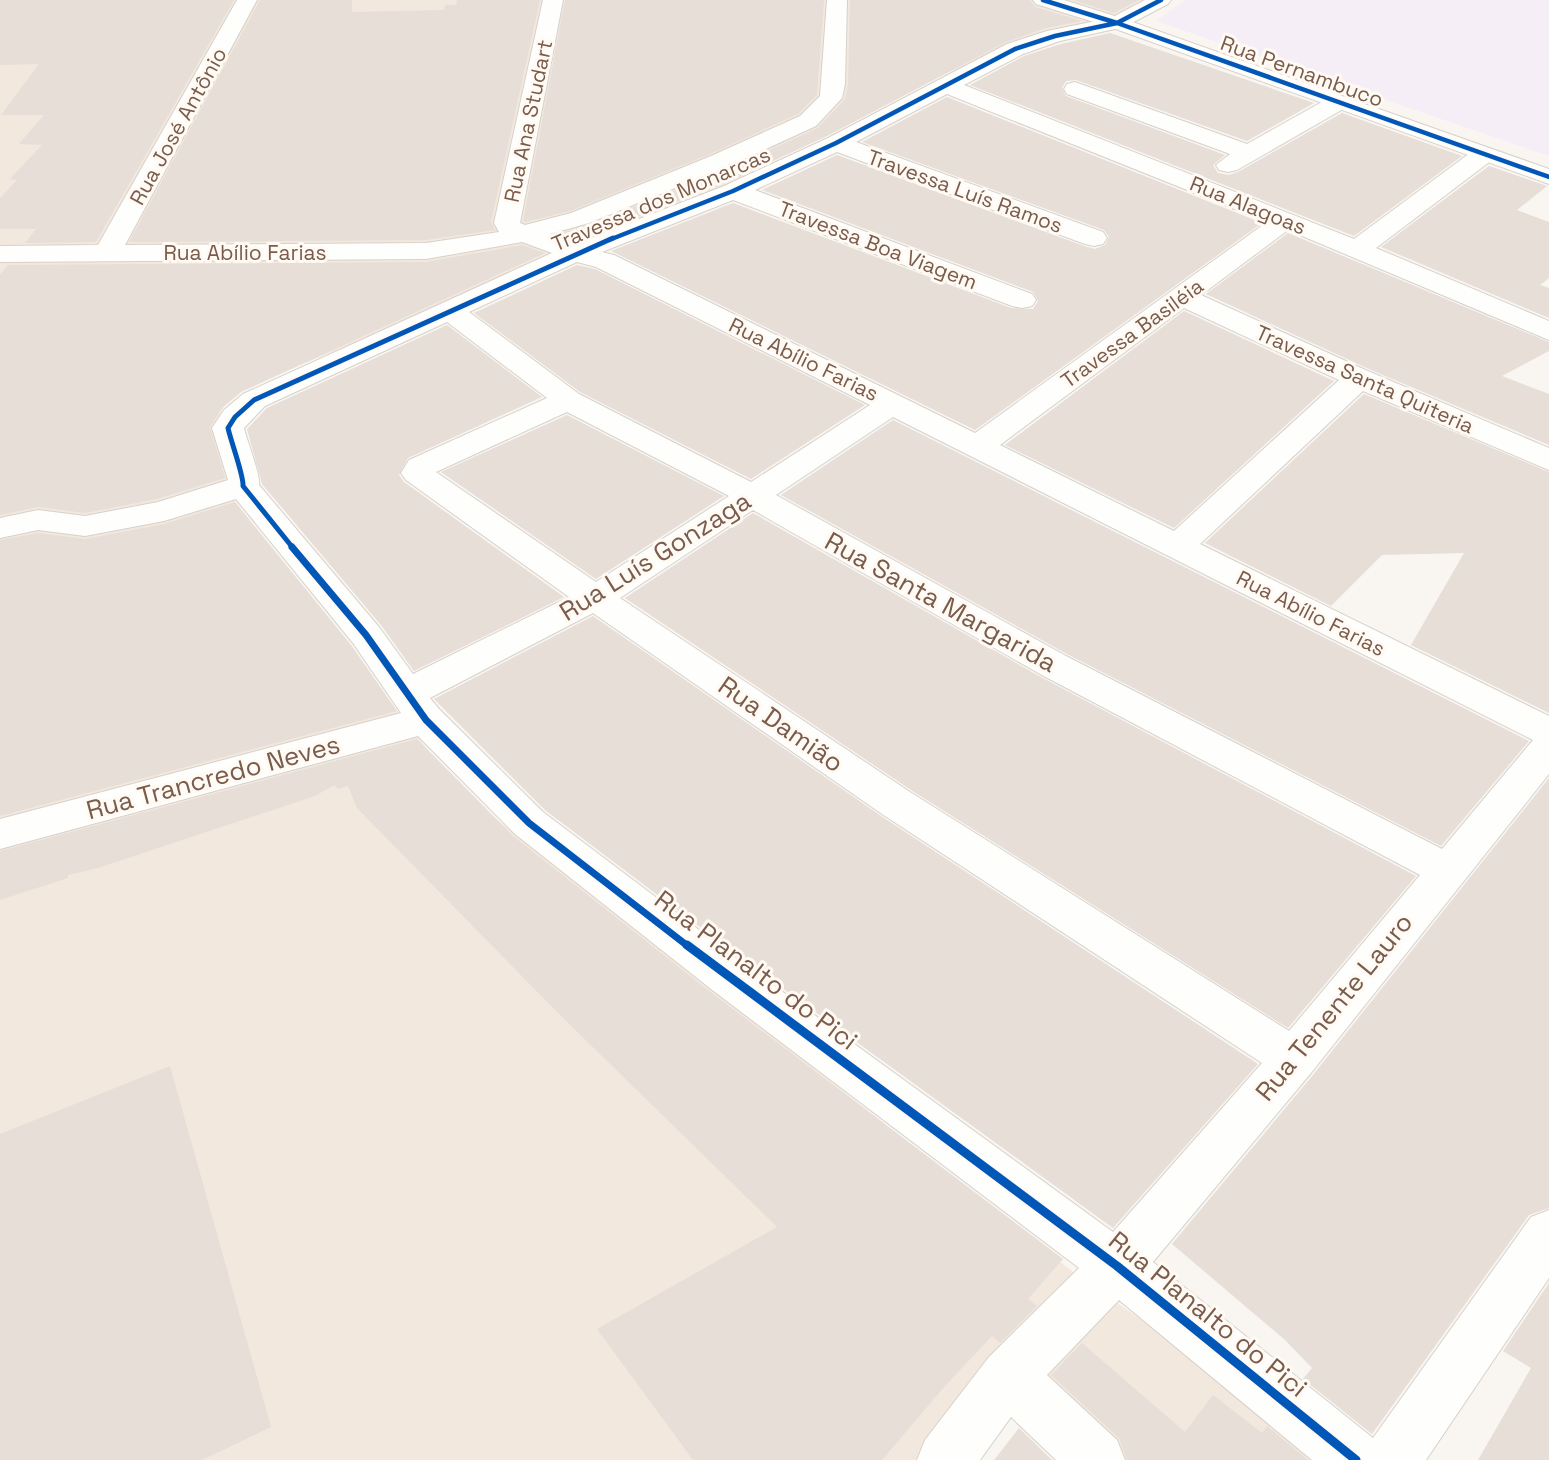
<svg xmlns="http://www.w3.org/2000/svg" width="1549" height="1460" font-family="'Space Grotesk',sans-serif">
<style>
.residential{fill:#f2e8de}
.education{fill:#f6eef6}
.building{fill:#e6ded7}
.lines{fill:none;stroke-linecap:round;stroke-linejoin:round}
.minor-casing{stroke:#d7d1cb;stroke-width:2}
.tertiary-casing{stroke:#d7d1cb;stroke-width:2}
.minor{fill:#fefefd;fill-rule:evenodd}
.tertiary{fill:#fefefd;fill-rule:evenodd}
.cycleway-far3-casing{stroke:#fffaf3;stroke-width:7}
.cycleway-far2-casing{stroke:#fffaf3;stroke-width:9}
.cycleway-far1-casing{stroke:#fffaf3;stroke-width:11}
.cycleway-casing{stroke:#fffaf3;stroke-width:13}
.cycleway-far3{stroke:#0057b8;stroke-width:4.5}
.cycleway-far2{stroke:#0057b8;stroke-width:5}
.cycleway-far1{stroke:#0057b8;stroke-width:7}
.cycleway{stroke:#0057b8;stroke-width:9}
.labels{text-anchor:middle;dominant-baseline:central;stroke-width:6;stroke-linejoin:round;paint-order:stroke}
.far-street-label{font-size:21px;fill:#7a5c4d;stroke:#fffaf3}
.street-label{font-size:26px;fill:#7a5c4d;stroke:#fffaf3}
</style>
<rect width="100%" height="100%" fill="#f9f5f0"/>
<path class="residential" d="M0 0H1143L1096 27 1026 39 889 98 759 169 568 257 243 388 224 406 215 423 230 495 457 788 1082 1279 1171 1340 1313 1460H1115L993 1358 919 1460H0Z"/>
<path class="education" d="M1185 0H1549V156L1156 21Z"/>
<path class="building" d="M0 0H234L96 242 25 243 36 229H0V198L17 180 10 179 42 145 19 144 44 115H1L39 64 0 65Z
M260 0H352V12L444 10 445 5H456L457 0H540L491 222 495 230 426 240 129 242Z
M565 0H824L817 95 798 114 710 154 570 211 525 222 523 221Z
M850 0H1030L1035 7 1082 21 1046 28 1006 42 827 136 723 184 575 241 558 234 590 225 730 168 818 128 845 99 848 84Z
M1073 0H1139L1114 13Z
M1110 33 1314 103 1247 141 1076 80 1066 81 1062 88 1066 96 1225 155 1213 165 1218 173 1229 175 1238 172 1342 113 1462 156 1354 236 970 85 1024 56 1061 44Z
M947 97 1262 223 975 430 611 251 733 203 1011 308 1033 309 1038 301 1033 292 762 190 837 155 1084 246 1095 249 1105 245 1109 237 1104 230 862 142Z
M1489 166 1547 186 1517 210 1549 222V278L1540 285 1549 288V318L1381 247Z
M1288 233 1549 342V351L1502 376 1549 394V445L1371 370 1206 294Z
M522 245 545 253 241 392 222 408 210 427 225 478 157 499 85 513 38 507 0 515V275L8 265 426 262Z
M577 265 595 269 865 405 751 479 580 392 474 313Z
M1184 311 1334 381 1174 528 1005 445Z
M447 325 542 397 408 458 399 475 404 482 564 597 414 671 381 625 262 484 247 429 267 408Z
M1364 394 1549 472V713L1411 645 1464 553 1382 555 1331 606 1205 543Z
M567 415 724 496 596 579 441 472Z
M893 420 1529 741 1441 846 1067 654 781 495Z
M235 502 351 645 397 711 0 816V540L38 533 85 539 164 524Z
M753 513 1039 676 1416 876 1288 1028 911 790 625 598Z
M593 616 881 816 1258 1064 1113 1228 745 961 545 810 434 699Z
M417 739 513 836 709 991 1063 1259 1028 1299 1037 1306 1000 1343 992 1336 945 1386 882 1460H693L597 1329 777 1227 559 1014 357 808 348 786 338 789 334 785 315 796 98 868 68 875V878L0 900V851Z
M1549 778V1208L1529 1215 1372 1434 1303 1379 1312 1368 1285 1340 1172 1244 1313 1075Z
M170 1066 271 1427 202 1460H0V1134Z
M1549 1283V1460H1478L1531 1368 1503 1351Z
M1082 1343 1185 1432 1213 1395 1262 1433 1267 1426 1308 1460H1127L1119 1438 1051 1375Z
M1019 1428 1052 1460H994Z"/>
<g class="lines">
<g class="minor-casing">
<path id="minor" d="M237 0H257L125 245 426 243 499 232 494 223 543 0H563L520 223 525 225 571 213 711 156 800 116 820 96 827 0H847L845 84 842 98 816 126 729 166 589 223 550 234 575 244 724 186 828 138 1007 44 1047 31 1111 18 1145 0H1171L1168 4 1124 27 1060 41 1023 54 964 85 1354 239 1474 150 1483 148 1492 150 1495 155 1492 160 1376 248 1549 321V340L1288 230 1201 295 1370 372 1549 448V470L1363 391 1200 544 1549 716V774L1311 1073 1153 1262 1373 1438 1531 1217 1549 1210V1278L1426 1460H1312L1119 1300 1047 1375 1117 1440 1125 1460H1056L1011 1417 980 1460H917L925 1440 989 1357 1079 1268 711 989 515 834 418 736 0 849V819L401 713 353 643 236 499 164 521 85 536 38 530 0 538V518L38 510 85 516 158 502 228 480 212 428 224 410 243 394 552 253 522 242 426 259 0 262V246L98 245ZM947 94 1267 222 975 433 614 255 602 252 733 200 1012 306 1022 308 1032 306 1036 300 1032 294 755 190 837 152 1085 244 1094 246 1103 244 1107 238 1103 232 856 142ZM577 262 596 267 870 405 751 482 579 394 469 312ZM1184 308 1339 380 1174 531 1000 445ZM447 322 547 398 409 460 401 473 406 480 569 597 413 674 379 627 259 485C261 476 247 441 244 428L265 406ZM567 412 729 496 596 582 436 472ZM893 417 1533 740 1442 849 1066 656 776 495ZM753 510 1040 674 1420 875 1289 1031 910 792 620 598ZM593 613 882 814 1262 1063 1113 1232 743 963 543 812 440 710 430 698Z
M1075 82 1247 144 1329 98H1345L1348 103 1345 108 1237 170 1228 172 1219 170 1216 165 1230 154 1067 94 1064 89 1067 84Z"/>
</g>
<g class="tertiary-casing">
<path id="tertiary" d="M1033 0H1064L1124 19 1549 169V184L1110 27 1036 4Z"/>
</g>
<use href="#minor" class="minor"/>
<use href="#tertiary" class="tertiary"/>
<g class="cycleway-far3-casing">
<path id="cycleway-far3" d="M1043 0 1117 23 1549 177
M609 240 733 191 836 143 1015 49 1055 36 1117 23 1161 0"/>
</g>
<g class="cycleway-far2-casing">
<path id="cycleway-far2" d="M293 548 243 486C244 476 231 442 228 428L235 417 254 400 613 238"/>
</g>
<g class="cycleway-far1-casing">
<path id="cycleway-far1" d="M292 547 366 635 426 720 529 823 689 947"/>
</g>
<g class="cycleway-casing">
<path id="cycleway" d="M687 945 1117 1266 1356 1460"/>
</g>
<use href="#cycleway-far3" class="cycleway-far3"/>
<use href="#cycleway-far2" class="cycleway-far2"/>
<use href="#cycleway-far1" class="cycleway-far1"/>
<use href="#cycleway" class="cycleway"/>
</g>
<g class="labels">
<g class="far-street-label">
<text transform="translate(1302 71) rotate(20)">Rua Pernambuco</text>
<text transform="translate(528 121) rotate(-78)">Rua Ana Studart</text>
<text transform="translate(178 126) rotate(-61)">Rua José Antônio</text>
<text transform="translate(965 191) rotate(20)">Travessa Luís Ramos</text>
<text transform="translate(661 199) rotate(-23)">Travessa dos Monarcas</text>
<text transform="translate(1248 205) rotate(22)">Rua Alagoas</text>
<text transform="translate(878 245) rotate(21)">Travessa Boa Viagem</text>
<text x="245" y="252">Rua Abílio Farias</text>
<text transform="translate(1132 333) rotate(-36)">Travessa Basiléia</text>
<text transform="translate(804 359) rotate(26)">Rua Abílio Farias</text>
<text transform="translate(1365 379) rotate(24)">Travessa Santa Quiteria</text>
<text transform="translate(1311 613) rotate(27)">Rua Abílio Farias</text>
</g>
<g class="street-label">
<text transform="translate(655 556) rotate(-32)">Rua Luís Gonzaga</text>
<text transform="translate(941 602) rotate(29)">Rua Santa Margarida</text>
<text transform="translate(781 724) rotate(35)">Rua Damião</text>
<text transform="translate(213 777) rotate(-15)">Rua Trancredo Neves</text>
<text transform="translate(756 970) rotate(37)">Rua Planalto do Pici</text>
<text transform="translate(1334 1007) rotate(-51)">Rua Tenente Lauro</text>
<text transform="translate(1208 1314) rotate(39)">Rua Planalto do Pici</text>
</g>
</g>
</svg>
